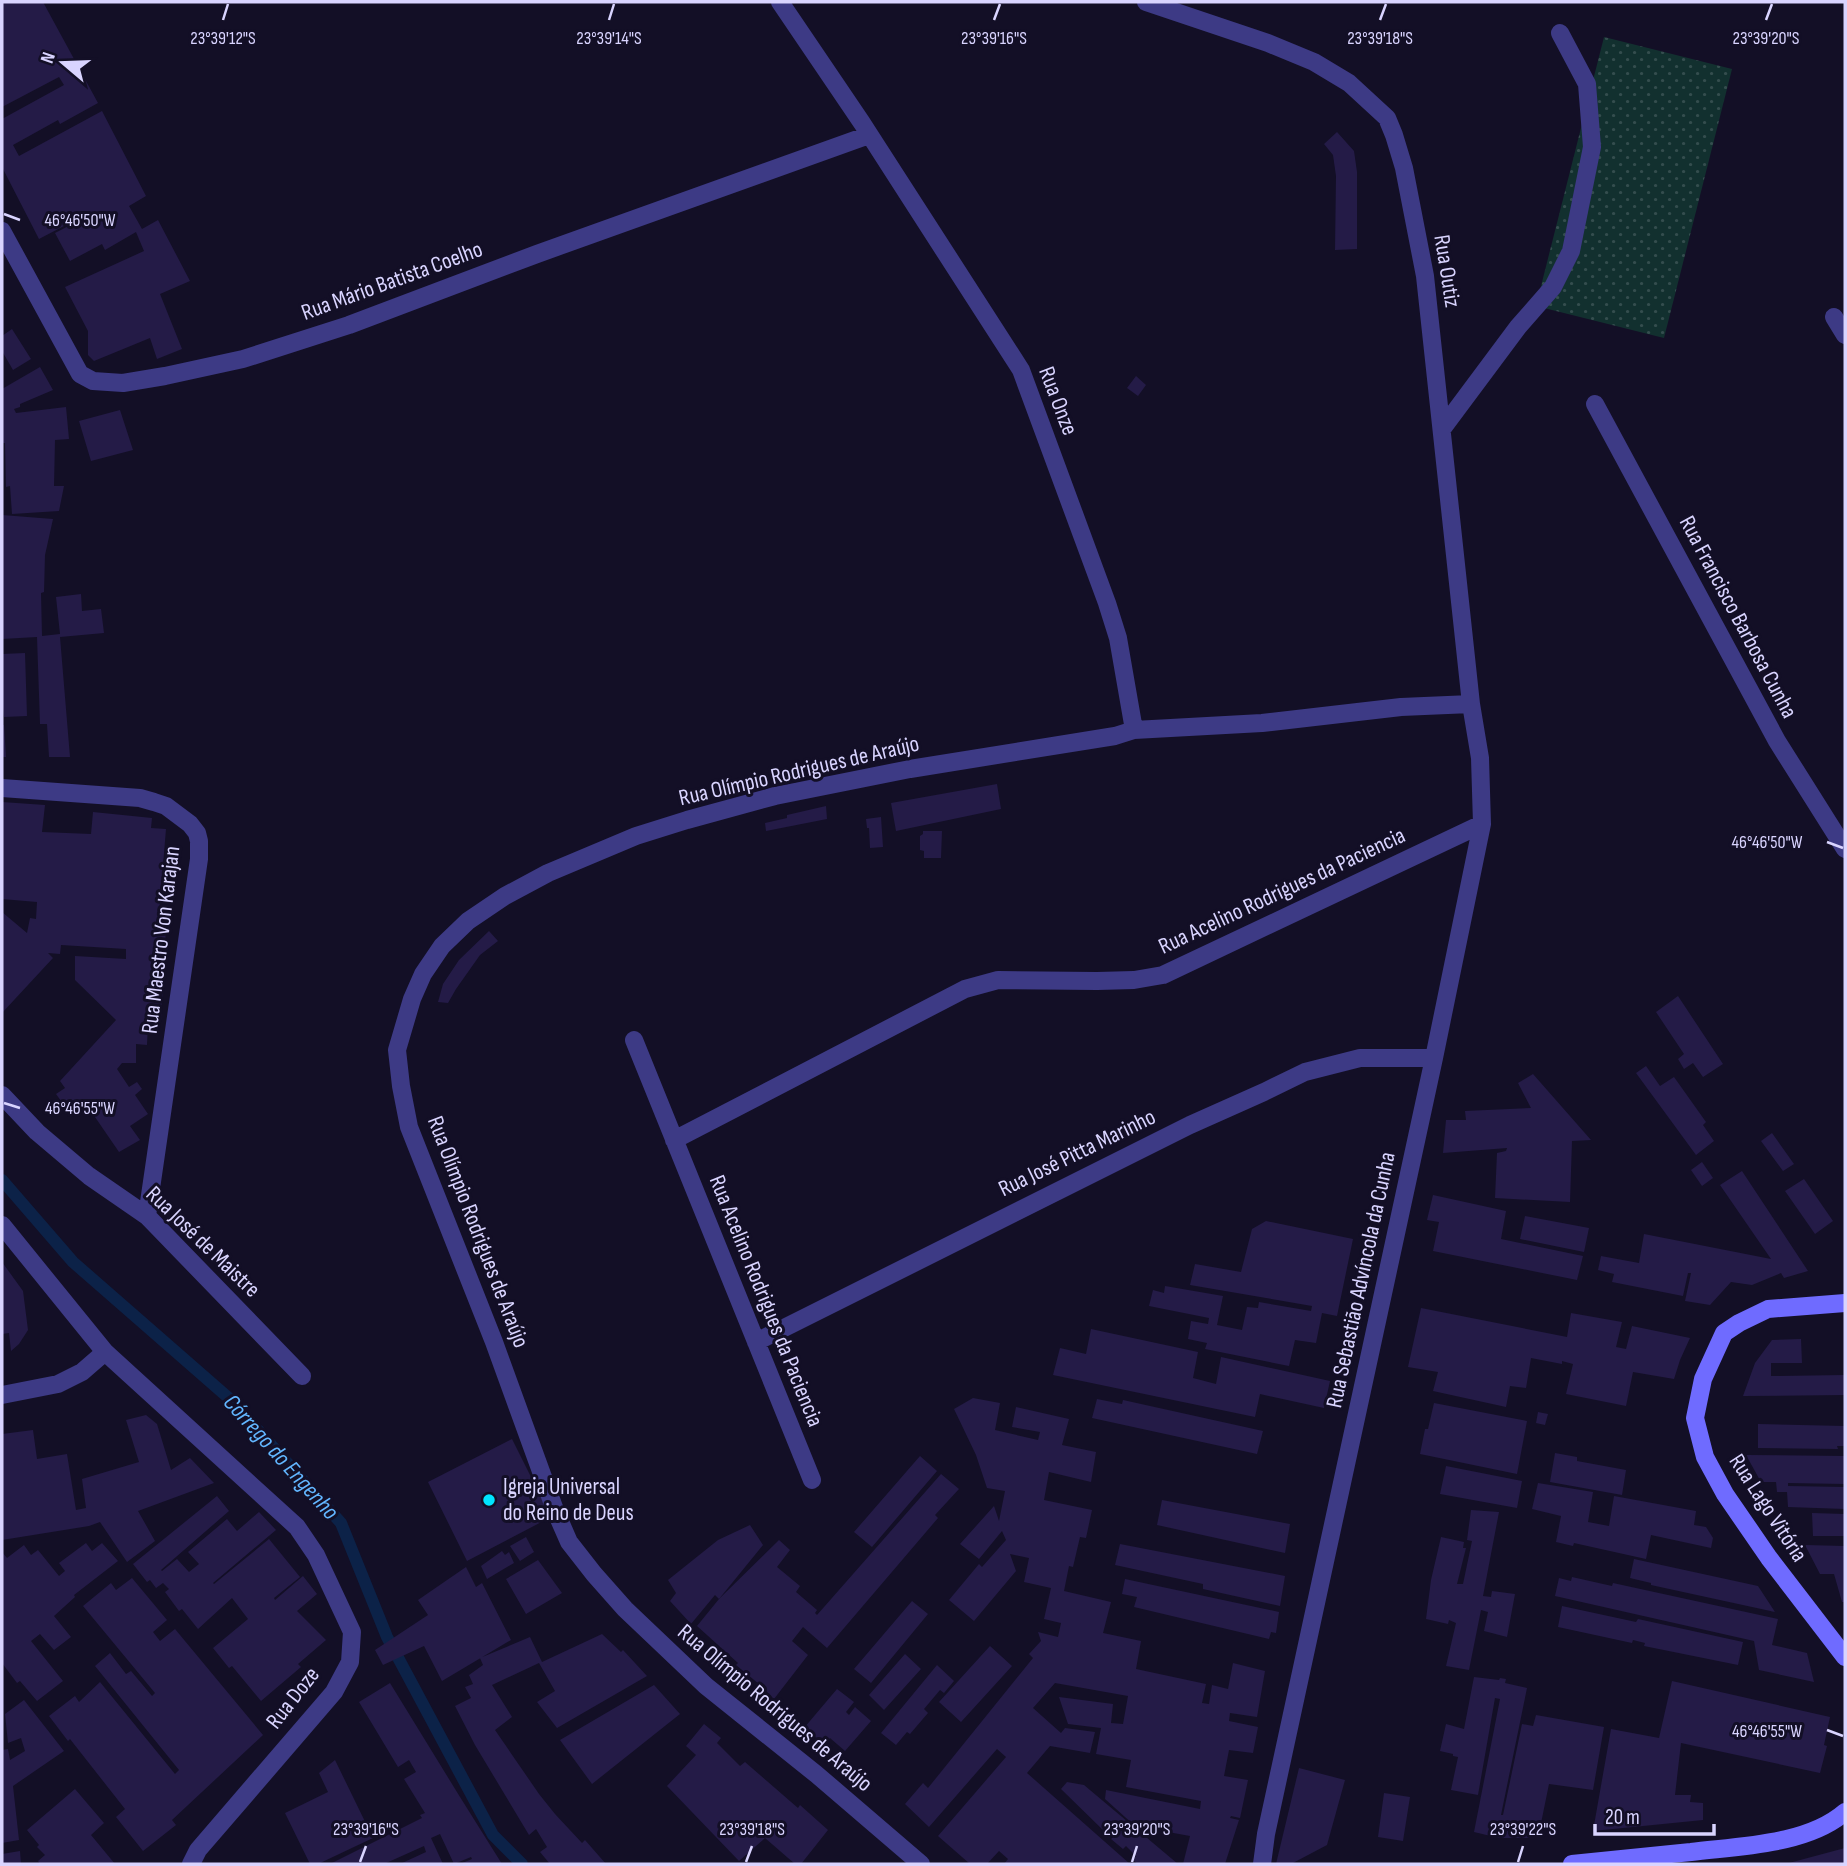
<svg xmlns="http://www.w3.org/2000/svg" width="1847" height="1866" font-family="'Sofia Sans Condensed',sans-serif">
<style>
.park{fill:url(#park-dots)}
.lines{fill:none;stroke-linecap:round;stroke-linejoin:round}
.stream{stroke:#0c2248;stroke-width:12}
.building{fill:#241b47}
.street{stroke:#3d3a85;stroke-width:18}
.secondary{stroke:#6f6bff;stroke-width:18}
.ticks{fill:none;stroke:#d9d4ff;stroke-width:2.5}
.poi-dot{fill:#00e5ff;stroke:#130f26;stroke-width:2.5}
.labels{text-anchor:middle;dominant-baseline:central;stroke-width:6;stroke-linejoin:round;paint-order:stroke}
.street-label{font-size:23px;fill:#d9d4ff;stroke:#130f26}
.poi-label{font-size:23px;fill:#d9d4ff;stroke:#130f26;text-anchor:start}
.water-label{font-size:24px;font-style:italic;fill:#62b6ff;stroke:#130f26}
.ticks-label{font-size:18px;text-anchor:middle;fill:#d9d4ff;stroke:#130f26;stroke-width:6;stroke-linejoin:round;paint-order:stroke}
</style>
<defs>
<pattern id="park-dots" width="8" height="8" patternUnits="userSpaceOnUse" patternTransform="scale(1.75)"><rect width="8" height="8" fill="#12302f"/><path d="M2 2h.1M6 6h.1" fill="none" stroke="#344d4e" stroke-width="1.8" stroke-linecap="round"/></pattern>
</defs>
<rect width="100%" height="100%" fill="#130f26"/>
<path class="park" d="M1604 37 1732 69 1664 338 1536 306Z"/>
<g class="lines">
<path class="stream" d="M2 1180 73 1262 231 1400 341 1523 387 1637 493 1835 522 1864"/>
</g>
<path class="building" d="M2 2H43L98 103 60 124 58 120 13 145 19 156 102 111 146 196 129 206 142 229 158 220 190 281 160 294 182 349 157 359 150 338 94 361 88 355V331L65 287 144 251 136 232 105 250 102 244 70 261 55 233 86 217 85 215 39 239 2 167V119L64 85 59 77 2 107Z
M1337 132 1354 151 1357 172V249L1335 250 1336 176 1333 155 1324 144Z
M12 329 31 359 13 370 2 351V336Z
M40 367 53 390 20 404V407L14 409 16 413 66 407 69 439 55 440 54 486H64L59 511 12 514 10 486 6 487 5 443H2V389Z
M1136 376 1146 385 1138 396 1127 388Z
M120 410 133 450 91 461 79 421Z
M2 515 53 519 45 555 44 592 41 593 42 636 60 634 56 597 81 594 82 611 101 609 104 633 60 637 70 757H49L47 724H40L37 637 2 639Z
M25 653 27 716 4 717 2 699V654Z
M2 725H4L6 757H2Z
M997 784 1001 809 896 831 891 803Z
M2 802 45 805 42 832 91 834 93 812 152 818 151 828 166 829 158 926 166 927 161 1022H148L147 1045 136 1044V1063H122L117 1069 129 1087 137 1082 142 1089 135 1095 148 1114 130 1126 140 1140 119 1152 84 1101 69 1112 56 1094 65 1088 60 1081 116 1020 75 980V956L126 959V949L61 945 60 954 48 953 53 958 2 1013V912L27 933 30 918 36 919 37 902 2 899Z
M826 806 827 819 766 831 765 823 787 818V815Z
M881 817 883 847 870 848 869 828H867L866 819Z
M923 831H942L941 858H924V851L920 850V836L923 834Z
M489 931 498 941 480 955 456 989 448 1003 438 1002 443 984 459 960Z
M1678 996 1723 1064 1703 1077 1693 1063 1684 1069 1678 1059 1684 1054 1656 1012Z
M1646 1066 1660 1086 1674 1077 1706 1122 1703 1125 1714 1141 1696 1155 1636 1073Z
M1533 1074 1591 1140 1572 1141 1570 1202 1495 1198 1497 1153 1506 1151 1507 1148 1443 1153 1446 1120H1466L1465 1111 1531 1108 1518 1083Z
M1772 1133 1794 1164 1783 1171 1761 1141Z
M1702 1162 1713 1178 1702 1186 1691 1170Z
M1742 1171 1808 1271 1784 1278 1781 1273 1752 1285 1731 1282 1710 1305 1685 1301 1691 1273H1688L1683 1296 1612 1282 1614 1274 1598 1270 1601 1256 1639 1263 1644 1234 1771 1259 1720 1185Z
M1804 1179 1833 1221 1815 1234 1785 1191Z
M1433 1195 1506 1211 1501 1239 1583 1256 1577 1280 1433 1251 1439 1222 1427 1220Z
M1525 1216 1589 1228 1584 1252 1520 1239Z
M1266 1221 1353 1239 1337 1316 1322 1313 1316 1343 1295 1340 1289 1366 1205 1349 1207 1343 1188 1339 1191 1321 1208 1324 1209 1318 1149 1306 1153 1290 1164 1293 1165 1286 1223 1296 1217 1325 1242 1330 1247 1307 1258 1308 1259 1302 1311 1311 1312 1306 1190 1285 1195 1264 1241 1272 1252 1229Z
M2 1262 23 1291 28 1330 19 1344 11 1351 9 1333 2 1334Z
M1421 1308 1567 1337 1571 1313 1622 1322 1616 1347 1626 1349 1632 1326 1690 1338 1680 1360 1674 1379 1633 1372 1626 1406 1566 1394 1573 1364 1562 1361V1364L1531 1358 1526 1388 1510 1386 1506 1407 1433 1391 1438 1372 1408 1367Z
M1091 1329 1198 1352 1193 1378 1216 1384 1221 1357 1330 1381 1324 1408 1260 1394 1255 1417 1053 1375 1060 1348 1086 1354Z
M1801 1339 1802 1363H1771V1376L1845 1375V1395L1743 1396 1755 1363 1772 1340Z
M973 1398 1000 1403 995 1430 1038 1440 1040 1432 1012 1427 1016 1407 1069 1419 1062 1445 1096 1452 1091 1482 1049 1472 1044 1500 1092 1510 1086 1538 1080 1537 1073 1567 1069 1566 1064 1591 1111 1602 1103 1633 1141 1641 1136 1669 1206 1684 1202 1703 1209 1704 1212 1685 1228 1689 1233 1663 1265 1671 1257 1717 1230 1713 1229 1721 1258 1727 1253 1753 1229 1750 1224 1776 1248 1780 1240 1818 1231 1816 1230 1818 1239 1820 1225 1864H1183L1190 1836 1135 1826 1105 1799 1106 1790 1200 1809 1201 1801 1126 1787 1131 1760 1096 1754 1101 1728 1068 1724 1059 1697 1113 1704 1111 1723 1123 1724 1128 1696 1055 1683 1033 1708 1061 1733 1065 1728 1095 1732 1090 1753 1050 1746 1027 1773 1130 1864H1004L1008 1859 999 1851 987 1864H970L938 1836 1006 1757 997 1749 929 1827 905 1804 923 1783 928 1788 1033 1658 1029 1654 1041 1641 1038 1632 1058 1637 1061 1623 1044 1619 1051 1588 1024 1582 1029 1558 1010 1554 1016 1571 974 1621 949 1600 979 1564 982 1567 1006 1540 1002 1531 979 1559 960 1544 994 1506 999 1521 1005 1491 987 1488 976 1455 954 1409Z
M1097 1399 1122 1404 1123 1400 1263 1431 1257 1454 1092 1418Z
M1434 1403 1527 1421 1517 1474 1420 1454 1425 1429H1428Z
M1538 1412 1548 1414 1545 1425 1536 1423Z
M146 1415 157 1424 171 1470 190 1458 214 1483 138 1511 155 1541 127 1562 100 1522 89 1526 2 1540V1434L33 1430 37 1459 67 1454 76 1510 86 1508 82 1479 139 1462 126 1420Z
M1758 1424 1845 1426V1446H1837L1838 1449 1758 1448Z
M512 1439 551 1517 467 1561 428 1482Z
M1555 1453 1577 1457V1461L1626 1470 1622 1495 1550 1482Z
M1746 1455 1845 1456V1484L1788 1483V1486L1845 1487V1509L1788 1507 1787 1492H1777L1776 1482H1761Z
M920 1456 937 1471 872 1547 854 1532Z
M1446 1466 1522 1481 1517 1508 1440 1494Z
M941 1474 959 1489 935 1515 938 1518 827 1648 803 1627 792 1641 808 1655 774 1699 759 1684 736 1665 738 1663 697 1626 719 1599 715 1595 691 1624 670 1601 676 1593 668 1580 718 1540 750 1525 763 1545 719 1599 779 1540 790 1550 777 1567 800 1586 796 1592 817 1610 815 1613 817 1615Z
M1538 1483 1593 1492 1588 1522 1609 1526 1614 1496 1696 1511 1694 1525 1706 1527 1713 1538 1711 1548 1651 1535 1646 1559 1574 1543 1573 1546 1556 1542 1561 1516 1532 1509Z
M217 1496 229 1511 161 1570 162 1571 177 1559 189 1572 199 1564 188 1552 227 1519 237 1531 259 1512 276 1530 213 1583 214 1584 269 1539 300 1577 274 1598 275 1600 303 1576 317 1594 297 1611 326 1640 298 1664 301 1667 261 1701 232 1666 229 1668 213 1648 248 1619 232 1598 198 1629 182 1609 179 1611 165 1592 169 1589 163 1583 156 1588 150 1580 147 1582 133 1564Z
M1162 1500 1290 1524 1285 1553 1157 1525Z
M1471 1510 1499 1512 1483 1596 1491 1597 1492 1591 1515 1594 1507 1637 1484 1631 1488 1612 1481 1610 1469 1670 1446 1666 1456 1623 1449 1620 1448 1624 1426 1619 1431 1580 1441 1537 1464 1542 1463 1548H1466L1457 1584H1463L1472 1541 1467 1540Z
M1812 1513 1845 1514V1536H1813Z
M526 1537 534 1552 520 1561 510 1546Z
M86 1543 92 1551 102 1543 118 1561 74 1595 75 1597 54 1616 71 1637 54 1650 40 1634 31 1641 63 1681 37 1701 20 1681 17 1683 2 1663V1552L7 1558 24 1545 31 1555 38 1550 59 1576 65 1571 59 1563Z
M1120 1544 1285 1576 1280 1606 1203 1589V1584L1115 1565Z
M1805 1545 1845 1546V1602H1842L1834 1574H1820Z
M502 1551 505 1555 509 1552 514 1563 487 1579 481 1566Z
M1634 1559 1758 1586 1775 1612 1651 1585V1583L1630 1578Z
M538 1560 562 1593 526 1614 506 1579Z
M466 1567 476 1587 482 1583 511 1640 442 1681 424 1646 383 1665 375 1650 428 1615 418 1600Z
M1572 1577 1612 1586 1613 1583 1778 1619 1772 1645 1807 1653 1814 1682 1759 1670 1754 1641 1555 1596 1559 1578 1571 1581Z
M132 1578 167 1620 153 1632 160 1641 175 1629 263 1735 172 1820 176 1825 143 1851 116 1817 125 1809 70 1739 68 1741 49 1716 75 1696 79 1702 100 1682 175 1774 179 1770 95 1666 110 1653 126 1674 131 1671 152 1696 155 1693 83 1606 111 1583 116 1590Z
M1125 1579 1279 1612 1276 1633 1271 1632 1269 1639 1134 1607 1137 1597 1122 1594Z
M912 1601 928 1614 871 1683 854 1669Z
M1562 1606 1636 1622 1638 1619 1743 1642 1738 1665 1644 1646 1645 1643 1633 1640 1632 1643 1558 1627Z
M602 1634 621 1652 623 1650 647 1676 557 1728 537 1702 555 1691 539 1663 492 1685 512 1717 495 1730 539 1794 555 1814 582 1843 585 1840 606 1864H550L540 1852 547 1847 536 1829 529 1835 475 1745 455 1706 471 1698 465 1687 473 1684 469 1675 483 1665 480 1658 530 1637 542 1662Z
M990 1646 1012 1666 961 1722 939 1702Z
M905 1654 921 1669 884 1710 869 1695Z
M937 1665 954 1681 944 1693 940 1690 924 1709 928 1713 910 1734 907 1732 896 1745 881 1733Z
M1474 1677 1499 1680 1500 1678 1506 1679 1505 1683 1527 1688 1501 1815H1503L1522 1724 1533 1726 1536 1715 1604 1727 1593 1790 1549 1784 1538 1838H1499L1474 1832 1500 1699 1495 1698 1478 1795 1451 1790 1458 1757 1453 1756V1754L1440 1751 1446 1724 1464 1729Z
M1672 1681 1830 1717 1824 1745 1827 1746 1820 1773 1681 1743 1675 1795H1691L1690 1802 1703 1803V1820L1593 1831 1611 1729 1659 1738Z
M390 1683 460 1797 502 1864H460L472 1859 471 1857 454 1864 440 1834 431 1838 443 1864H400L426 1852 424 1846 384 1864H330L422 1818 420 1815 425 1813 404 1779 416 1772 409 1760 398 1767 359 1702Z
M654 1685 680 1714 592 1784 560 1740Z
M837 1689 854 1702 846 1712 849 1715 855 1707 871 1721 845 1751 830 1738 825 1745 804 1728Z
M24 1700 64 1751 13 1786 19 1840 2 1843V1750L8 1749 10 1760 25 1751 21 1738 8 1743 5 1714Z
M704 1724 721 1738 717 1743 740 1766 745 1762 798 1808 800 1805 828 1830 801 1864H795L765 1838 739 1861 667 1786 696 1755 686 1746Z
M335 1760 373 1838 318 1864H310L285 1813 328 1792 319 1773Z
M1299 1768 1345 1780 1327 1845 1291 1864H1276Z
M1067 1782 1084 1785 1178 1864H1138L1133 1860 1136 1856 1126 1846 1123 1849 1111 1839 1120 1830 1112 1823 1104 1831 1061 1789Z
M75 1789 104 1823 91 1835 115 1864H40L38 1861 45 1855 37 1847 39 1845 27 1830Z
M1384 1793 1410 1797 1403 1841 1378 1837Z
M1845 1848V1864H1789V1863Z
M20 1851 21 1864H2V1854Z"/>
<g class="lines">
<path class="street" d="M780 2 862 123 1021 370 1107 603 1118 638 1134 730
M1146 2 1268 43 1314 62 1349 83 1387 118 1394 135 1404 168 1425 276 1471 704 1480 758 1482 824 1434 1058 1266 1834 1262 1864
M2 231 80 374 93 381 123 383 165 376 243 359 349 325 537 254 869 135
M1834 317 1845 335
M1595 404 1777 741 1845 849
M1442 429 1518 327 1553 287 1571 251 1592 147 1587 84 1560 33
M2 788 140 798 154 802 166 806 190 824 197 833 199 841V859L147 1216
M634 1040 812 1480
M2 1095 37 1132 89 1176 147 1216 302 1376
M674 1140 965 989 998 980 1097 981 1134 980 1163 975 1482 824
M2 1225 105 1352 297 1527 316 1555 352 1632 350 1662 334 1692 198 1850 191 1864
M756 1342 1190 1125 1264 1092 1305 1072 1360 1058H1434
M2 1395 58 1384 82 1372 105 1352
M921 1864 816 1774 706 1686 625 1609 594 1574 569 1542 555 1510 494 1342 409 1127 401 1086 397 1050 412 999 423 974 442 946 468 921 505 896 548 873 636 836 687 820 775 796 910 769 1115 736 1134 730 1262 723 1401 707 1471 704"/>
<path class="secondary" d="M1845 1303 1768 1309 1739 1323 1724 1333 1703 1379 1695 1418 1705 1457 1725 1494 1769 1558 1845 1657
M1572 1864C1612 1860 1651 1856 1691 1852 1739 1846 1807 1845 1845 1812"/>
</g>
<path class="ticks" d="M223 20 228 4M609 20 614 4M994 20 1000 4M1380 20 1386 4M1766 20 1772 4M4 214 20 220M1827 842 1843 848M4 1103 20 1108M1827 1730 1843 1736M360 1862 366 1846M746 1862 752 1846M1132 1862 1137 1846M1518 1862 1523 1846"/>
<circle class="poi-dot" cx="489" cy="1500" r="7"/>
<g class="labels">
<g class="street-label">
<text transform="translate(1447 271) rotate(81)">Rua Outiz</text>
<text transform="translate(392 281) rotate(-20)">Rua Mário Batista Coelho</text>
<text transform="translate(1058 401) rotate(69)">Rua Onze</text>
<text transform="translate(1738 617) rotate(62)">Rua Francisco Barbosa Cunha</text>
<text transform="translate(799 771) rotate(-13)">Rua Olímpio Rodrigues de Araújo</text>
<text transform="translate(1282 891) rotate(-25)">Rua Acelino Rodrigues da Paciencia</text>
<text transform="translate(161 940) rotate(-83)">Rua Maestro Von Karajan</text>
<text transform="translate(1077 1153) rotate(-26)">Rua José Pitta Marinho</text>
<text transform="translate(478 1232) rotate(69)">Rua Olímpio Rodrigues de Araújo</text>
<text transform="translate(203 1242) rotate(44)">Rua José de Maistre</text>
<text transform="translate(1361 1280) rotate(-78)">Rua Sebastião Advíncola da Cunha</text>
<text transform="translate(766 1301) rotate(68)">Rua Acelino Rodrigues da Paciencia</text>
<text transform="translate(1768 1508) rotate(57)">Rua Lago Vitória</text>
<text transform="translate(293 1698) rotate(-52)">Rua Doze</text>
<text transform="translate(775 1708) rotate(40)">Rua Olímpio Rodrigues de Araújo</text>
</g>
<g class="poi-label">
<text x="503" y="1487">Igreja Universal<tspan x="503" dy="26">do Reino de Deus</tspan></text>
</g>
<g class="water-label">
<text transform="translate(281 1457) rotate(48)">Córrego do Engenho</text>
</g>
</g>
<g class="ticks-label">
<text x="223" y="44">23°39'12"S</text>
<text x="609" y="44">23°39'14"S</text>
<text x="994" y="44">23°39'16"S</text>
<text x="1380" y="44">23°39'18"S</text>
<text x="1766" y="44">23°39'20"S</text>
<text x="80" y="226">46°46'50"W</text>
<text x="1767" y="848">46°46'50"W</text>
<text x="80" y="1114">46°46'55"W</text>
<text x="1767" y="1737">46°46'55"W</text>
<text x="366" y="1835">23°39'16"S</text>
<text x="752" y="1835">23°39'18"S</text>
<text x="1137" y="1835">23°39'20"S</text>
<text x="1523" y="1835">23°39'22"S</text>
</g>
<rect width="1847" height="1866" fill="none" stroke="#d9d4ff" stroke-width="7"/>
<g transform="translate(63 63) rotate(289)" stroke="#130f26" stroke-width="5" paint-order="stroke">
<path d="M0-5L12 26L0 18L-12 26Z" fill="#d9d4ff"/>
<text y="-10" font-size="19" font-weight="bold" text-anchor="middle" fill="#d9d4ff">N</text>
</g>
<path d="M1595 1824v10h119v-10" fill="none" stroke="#d9d4ff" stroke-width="3.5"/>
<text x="1605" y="1824" font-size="21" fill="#d9d4ff" stroke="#130f26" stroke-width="5" paint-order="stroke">20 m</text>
</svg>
